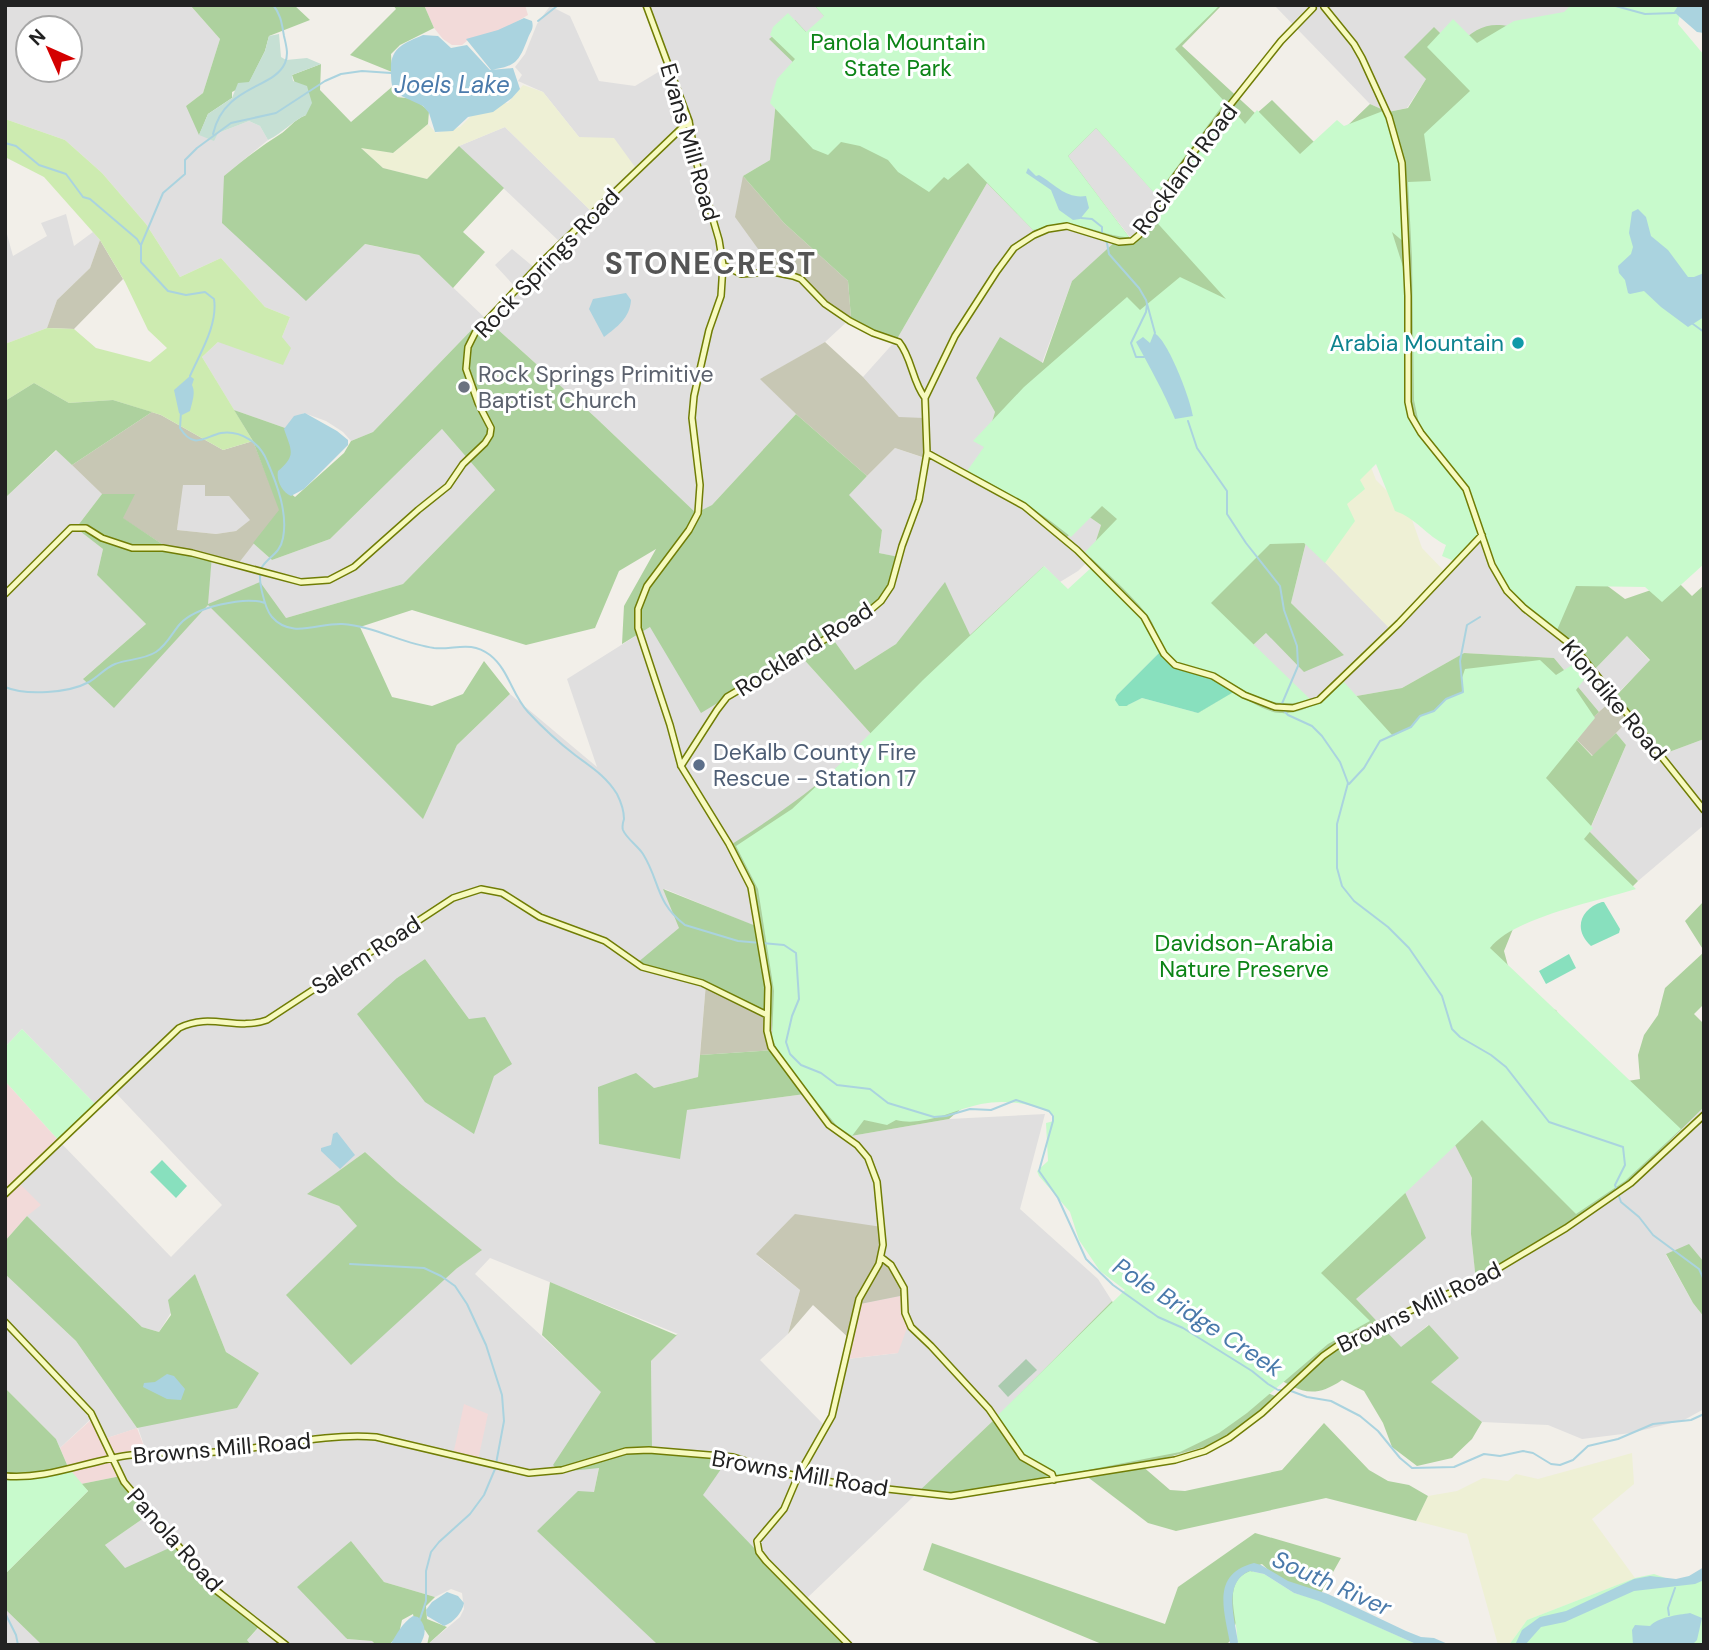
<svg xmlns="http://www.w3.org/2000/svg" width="1709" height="1650" font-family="'DM Sans',sans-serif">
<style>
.residential{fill:#e0dfdf;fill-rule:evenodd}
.commercial{fill:#f2dad9}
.construction{fill:#c7c7b4;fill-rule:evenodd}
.farmland{fill:#eef0d5}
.grass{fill:#cdebb0}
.forest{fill:#add19e;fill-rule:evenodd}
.wetland{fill:#c6e0d4}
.cemetery{fill:#aacbaf}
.park{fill:#c8facc}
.pitch{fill:#88e0be}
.water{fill:#aad3df}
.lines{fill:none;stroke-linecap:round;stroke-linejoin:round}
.stream{stroke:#aad3df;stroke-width:2}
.secondary-casing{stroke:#707d05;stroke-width:8}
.secondary{stroke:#f7fabf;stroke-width:5}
.culture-dot{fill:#0f9aa8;stroke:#fff;stroke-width:2.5}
.worship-dot{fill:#6b7280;stroke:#fff;stroke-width:2.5}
.service-dot{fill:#5c6f8a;stroke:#fff;stroke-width:2.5}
.labels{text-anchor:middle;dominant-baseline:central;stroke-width:6;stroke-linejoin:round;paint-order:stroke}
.park-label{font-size:23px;fill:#0c8416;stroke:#fff}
.street-label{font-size:23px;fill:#222;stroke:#fff}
.culture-label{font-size:23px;fill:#0d838f;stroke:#fff;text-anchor:end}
.worship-label{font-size:23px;fill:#5b616d;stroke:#fff;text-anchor:start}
.service-label{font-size:23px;fill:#4e5e75;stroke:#fff;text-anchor:start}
.water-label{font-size:24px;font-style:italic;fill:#4a7aab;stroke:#fff}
.district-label{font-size:30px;font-weight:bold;letter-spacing:2px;fill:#555;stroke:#fff}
</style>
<rect width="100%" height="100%" fill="#f2efe9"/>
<path class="residential" d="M5 5H190L220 39 203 93 186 106 218 133 249 121 260 126 268 140 224 176 364 244 419 255 484 317 501 306 517 289 495 265 512 249 536 269 562 244 459 146 505 127 592 212 610 190 579 137 543 92 518 81 522 75 515 67 525 54 537 24 550 6 570 16 599 81 635 86 670 65 647 5H814L826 18 801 68 777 91 770 160 743 176 803 281 829 311 851 318 825 342 761 379 796 414 712 505 697 514 595 417 484 317 373 432 351 441 343 432 326 421 304 413 293 419 288 429 234 410 202 357 218 342 282 337 290 317 265 307 221 258 180 277 146 224 102 173 65 140 5 119ZM28 28H70V70H28Z
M1274 5H1635L1426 79 1407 108 1388 112 1370 104Z
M1096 128 1160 199 1133 241 1067 156Z
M987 183 1035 232 1064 224 1118 240 1072 281 1042 363 976 378 995 412 975 476 1023 505 1088 516 1101 525 1090 559 1078 571 1060 582 1044 566 970 636 945 583 896 644 855 670 830 635 898 557 879 553 882 530 848 495 895 448 927 459 899 417 863 377 897 339Z
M66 214 74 246 93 232 100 240 90 268 57 300 47 328 5 344V227L13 256 47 236 41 223Z
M442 429 495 490 403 584 286 618 423 818 457 745 510 694 597 767 567 679 650 627 799 654 872 735 837 770 778 816 733 844 762 929 665 889 706 983 698 1077 654 1088 599 1087 687 1110 805 1094 818 1114 851 1136 949 1119 1045 1114 1020 1209 1098 1279 1112 1301 997 1417 805 1600 702 1495 727 1459 652 1448 651 1361 678 1334 490 1258 475 1274 602 1392 561 1472 599 1467 594 1492 643 1630 658 1645H427L460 1617 464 1609 462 1593 451 1589 435 1597 384 1582 351 1541 346 1639 372 1641 376 1645H251L247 1640 263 1623 125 1569 105 1545 151 1513 130 1490 114 1460 147 1454 138 1428 107 1438 93 1417 60 1448 56 1439 5 1388V1274L76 1341 137 1428 259 1373 226 1352 195 1274 159 1332 142 1327 27 1216 19 1183 61 1143 171 1257 222 1205 114 1091 98 1107 22 1029 5 1047V498L57 450 102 494 76 528 103 549 97 575 146 624 84 678 207 604 212 555 238 564 253 543 272 560 330 539ZM425 959 469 1019 397 978ZM365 1152 397 1181 481 1250 456 1269 357 1226 339 1206 308 1194ZM756 1255 898 1353 847 1359 838 1404 827 1428 760 1360 788 1334 800 1290Z
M182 485H205L206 496H229L251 520 236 531 216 534 177 530Z
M1482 537 1497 574 1595 669 1627 636 1650 661 1599 712 1554 658 1464 653 1402 688 1311 704 1252 646 1266 633 1344 655 1291 603 1306 543 1392 630Z
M1631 718 1661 755 1704 739V825L1638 881 1589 832 1626 745 1616 733Z
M1704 1107V1262L1689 1245 1666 1255 1693 1303 1704 1317V1409L1684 1420 1631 1433 1582 1439 1548 1425 1482 1422 1430 1382 1459 1358 1428 1325 1401 1348 1355 1299 1425 1238 1404 1190 1454 1142 1472 1178 1471 1234 1476 1280 1619 1191Z
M5 1609 42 1645H5Z"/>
<path class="commercial" d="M424 5H525L528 15 501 31 468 40 462 45H452L443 39 434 28Z
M5 1081 61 1143 19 1183 41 1205 27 1216 5 1241Z
M905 1295 908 1325 898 1353 847 1359 860 1304Z
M464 1404 488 1414 478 1460 453 1455Z
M94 1417 107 1438 137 1428 147 1454 114 1460 121 1476 81 1484 68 1467 60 1448Z"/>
<path class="construction" d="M743 176 784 223 848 281 851 318 829 311 803 281 774 271 735 217Z
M100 240 123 279 74 329 47 328 57 300 90 268Z
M825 342 863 377 899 417 924 418 928 459 895 448 867 476 796 414 760 379Z
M152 412 161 415 223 450 253 441 280 510 238 564 212 555 168 548 122 518 134 494H102L72 465ZM183 485H205V496H229L250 520 236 531 216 534 177 530Z
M1615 697 1631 718 1593 756 1573 736Z
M706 983 771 1013 774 1050 700 1055Z
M795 1214 882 1227 881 1256 894 1270 905 1295 860 1304 851 1340 813 1305 788 1334 800 1290 756 1254Z"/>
<path class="farmland" d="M523 85 543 92 579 137 614 138 635 167 610 190 592 212 505 127 459 146 427 179 383 168 360 147 393 153 428 124 436 133 460 127 472 115 502 103H508Z
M1358 434 1376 480 1410 514 1422 548 1447 574 1392 631 1306 543Z
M1632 1453 1634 1484 1592 1519 1635 1578 1527 1620 1509 1645H1498L1467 1534 1416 1521 1428 1496 1457 1491 1483 1478 1508 1481 1516 1474 1538 1479Z"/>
<path class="grass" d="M5 119 65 140 102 173 146 224 180 277 221 258 265 307 290 317 282 337 291 348 283 365 218 342 202 357 253 441 223 450 161 415 113 400 69 403 34 383 5 401V344L47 328 74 329 96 348 150 362 167 348 148 330 125 282 100 240 44 177 5 157Z"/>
<path class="forest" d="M190 5H294L310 20 269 36 265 51 249 83 232 92V98L208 114 199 135 186 106 203 93 220 39Z
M393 5H424L434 28 400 45 391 54 392 72 350 55 396 9Z
M814 5H1222L1182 46 1256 114 1272 100 1314 142 1345 128 1370 104 1388 112 1408 108 1426 79 1404 57 1434 27 1455 48C1480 23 1492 21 1525 30L1496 510 1481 527 1401 427 1312 518 1291 603 1344 655 1304 672 1266 633 1252 646 1311 704 1402 688 1464 653 1554 658 1599 712 1573 736 1592 756 1616 733 1626 745 1589 831 1638 881 1632 887 1515 924 1504 951 1517 1000 1556 1010 1574 1039 1615 1083 1640 1079 1638 1055 1644 1035 1658 1015 1665 988 1704 952V1004L1694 1014 1704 1024V1107L1619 1191 1476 1281 1471 1234 1472 1178 1454 1143 1404 1190 1426 1238 1356 1299 1401 1347 1429 1325 1459 1358 1431 1382 1482 1422 1472 1439 1452 1458 1417 1466 1392 1447 1383 1423 1364 1391 1342 1380C1310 1402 1297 1389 1267 1372L1110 1093 1000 1076 949 1119 851 1136 818 1114 805 1094 687 1110 680 1159 599 1144 598 1087 636 1073 654 1088 698 1077 700 1055 774 1050 771 1013 706 983 667 975 637 963 679 928 663 889 761 928 732 844C783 812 829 778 872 735L799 654 701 713 650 627 622 644 624 606 656 549 619 571 595 628 526 645 412 610 360 627 392 697 432 706 463 694 484 661 510 694 457 745 423 819 208 605 114 708 83 679 146 624 97 575 103 549 76 528 102 494H135L123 518 168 548 212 555 208 604 260 582 286 618 403 584 495 490 442 429 330 539 272 560 253 543 279 510 253 441 234 410 288 429 297 450 290 493 295 497 344 453 351 441 373 432 484 317 595 417 696 513 712 505 796 414 867 476 849 495 882 530 879 553 899 557 895 580 876 607 830 635 855 670 896 644 945 582 970 635 1044 566 976 688 1198 713 1236 691 1173 663 1160 652 1142 619 1092 567 1094 563 1090 559 1101 525 1088 516 1067 537 1033 511 975 476 995 412 976 378 1000 337 1043 363 1072 281 1117 240 1064 224 1035 232 987 183 897 339 878 333 851 318 848 281 784 223 743 176 770 160 777 91 800 69 769 39 795 20 808 34 826 18ZM1096 128 1160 199 1132 241 1068 156Z
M321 64 320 90 351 122 393 86 397 97 414 99 429 111 428 124 393 153 361 148 383 168 427 179 459 146 504 188 463 232 485 252 453 288 419 255 365 244 306 301 222 223 224 176C242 161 260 147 279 135 290 128 292 121 306 115L292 75Z
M34 383 69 403 113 400 152 412 72 465 56 450 5 498V401Z
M1597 578 1625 599 1677 581 1692 596 1704 585V739L1661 755 1615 697 1650 660 1627 636 1595 669 1559 633 1528 611 1509 592Z
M1704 901V951L1685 921Z
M425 959 469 1019 485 1017 512 1064 494 1076 474 1134 425 1102 357 1014 397 978Z
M365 1152 397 1181 482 1250 456 1269 351 1365 286 1295 357 1226 339 1206 307 1194Z
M27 1216 142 1327 159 1332 171 1315 168 1300 195 1274 226 1352 259 1373 237 1408 137 1428 76 1341 5 1274V1241Z
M1689 1244 1704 1262V1317L1693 1303 1666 1254Z
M550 1282 676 1335 678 1334 651 1361 652 1448 728 1459 703 1495 846 1643 845 1645H658L537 1531 578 1491 594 1492 599 1468 560 1472 553 1465 601 1392 542 1335Z
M1112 1301 1128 1327 1223 1375 1275 1396 1240 1428 1211 1445 1141 1465 1170 1490 1185 1491 1282 1470 1324 1423 1369 1470 1388 1481 1409 1485 1428 1496 1416 1521 1326 1498 1176 1531 1148 1523 1085 1475 948 1495 916 1494 997 1417Z
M5 1388 56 1439 68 1467 19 1475 5 1473Z
M121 1476 151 1513 105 1545 125 1568 176 1545 236 1606 263 1622 247 1640 251 1645H42L5 1609V1574L88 1491 81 1484Z
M1255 1533 1341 1558 1319 1597 1285 1586 1262 1564 1254 1567 1230 1641 1226 1645H1104L923 1570 932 1543 1165 1624 1178 1587Z
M351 1541 384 1582 435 1597 426 1606 427 1619 447 1627 427 1645 429 1636 425 1630 416 1628 413 1614 402 1620 399 1634 389 1645H376L372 1641 347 1639 297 1587Z"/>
<path class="wetland" d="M279 34 281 57 286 60 307 58 321 64 292 75 293 81 307 86 312 103 306 115C292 121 283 133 268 140L260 126 249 121 218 133 214 141 199 135 208 114 232 98 238 83 249 82 265 51 269 36Z"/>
<path class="cemetery" d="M1026 1359 1037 1370 1008 1397 998 1386Z"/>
<path class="park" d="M814 5H1220L1175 49 1225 102 1156 195 1096 128 1068 156 1129 237C1106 237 1078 220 1055 224 1048 226 1041 229 1033 230L968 163 948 180 944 177 929 192 898 172 888 160 860 146 841 142 828 155 813 149 770 103 777 79 795 59 770 35 773 27 788 13 806 32 824 16Z
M1571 5H1682L1678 24 1704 55V564L1662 602 1645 587 1576 586 1557 630 1535 615 1503 583 1468 488 1419 424 1414 400 1412 258 1408 182 1431 181 1424 134 1470 91 1427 47 1453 19 1477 43 1514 21 1564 12Z
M1232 109 1245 124 1257 110 1300 154 1337 120 1344 126 1383 111 1397 145 1404 183 1405 243 1392 232 1405 273 1404 378 1407 409 1431 451 1465 494 1477 525V536L1454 561 1442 556 1446 545C1427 536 1416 518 1395 511L1376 464 1360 480 1365 489 1347 504 1355 521 1325 563 1304 543 1270 544 1211 603 1311 700C1265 712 1247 688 1207 671 1196 667 1180 667 1172 659 1159 647 1158 631 1149 617 1134 597 1104 570 1085 552L1117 519 1102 506 1071 537C1038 510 1005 490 967 471L984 447 973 441 1024 387 1127 297 1140 310 1180 277 1226 299 1151 216Z
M1044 566 1068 589 1092 567 1142 619 1160 652 1117 695 1126 706 1142 698 1198 713 1233 692C1247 699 1265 712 1280 713 1306 715 1326 697 1343 681L1393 736 1410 727 1420 716 1434 711 1446 699 1463 692 1462 678 1465 669 1540 660 1556 675 1577 662 1590 672 1576 690 1595 718 1546 778 1593 828 1584 839 1636 889C1598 901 1513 918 1490 948L1681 1129 1625 1181 1576 1214 1482 1120 1321 1273 1370 1321 1328 1344 1247 1413 1219 1433 1180 1452 1057 1476 1023 1453 997 1416 1125 1290 1100 1271 1079 1240 1070 1212 1039 1176 1037 1171 1048 1161 1046 1123 1054 1121V1115C1033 1103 1005 1099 981 1104 953 1110 924 1127 896 1120L887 1125 864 1120 852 1136 837 1126 802 1084 779 1053 772 1038 774 991 758 889 736 846 792 809 839 765 923 680Z
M22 1029 98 1107 61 1143 5 1081V1047Z
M68 1467 88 1491 5 1574V1473L19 1475Z
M1704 1570V1645H1509L1527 1620 1635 1578 1654 1574 1671 1580 1679 1581Z
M1250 1571 1264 1574 1294 1593 1319 1600 1418 1645H1237C1240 1621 1219 1583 1250 1571Z"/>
<path class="pitch" d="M1160 652C1180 670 1212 678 1237 690L1198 713 1142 698 1126 706H1119L1115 700 1117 695Z
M1602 902H1604L1620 929 1619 933 1591 946C1573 930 1580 909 1602 902Z
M1569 954 1576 968 1546 984 1539 971Z
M162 1160 187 1186 176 1198 150 1172Z"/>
<path class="water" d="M1691 5H1704V33L1697 32 1674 12 1678 6Z
M524 18 532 21C534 29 531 31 528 38 519 61 517 66 491 70L466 39 498 30Z
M423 35 438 36 451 48 467 45 490 70 513 68 520 89 512 98 493 112 468 117 453 131 435 132 429 113 423 106 395 93C391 86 391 78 391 70 390 47 405 43 423 35Z
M1028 168 1036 176 1039 175C1056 185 1066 199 1086 196L1089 208 1080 219 1073 220 1059 210 1051 190 1026 173Z
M1638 209 1646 217 1651 236 1668 250 1688 277H1694L1704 273V317L1688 327 1661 307 1644 291 1630 294 1628 293 1625 280 1619 273 1618 266 1631 254 1633 247 1629 233 1632 212Z
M626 293 631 300C630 318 617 327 604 337L589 309 593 299Z
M1154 333C1168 339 1191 401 1193 416L1175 419C1164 392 1149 366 1136 342L1143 337 1150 343Z
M190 376 194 379 192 385C196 393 192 402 190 411L182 415 179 413 174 390Z
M305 413 337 431 348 440V445L304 489 291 496C282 492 276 480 278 471 297 455 291 450 284 429L294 416Z
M337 1132 355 1155 340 1169 321 1151V1148L331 1145 333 1134Z
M167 1374 174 1376 185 1389 181 1400 167 1399 143 1387 144 1383 155 1382Z
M1254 1563 1261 1565 1288 1581 1328 1594 1406 1631 1421 1637 1434 1638 1450 1645 1416 1644 1319 1601 1294 1593 1264 1574 1250 1571C1222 1582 1235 1620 1238 1642L1237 1645H1226L1230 1643C1224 1610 1211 1574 1254 1563Z
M1704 1567V1580L1695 1584 1634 1591 1565 1622 1541 1627 1525 1645H1515L1522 1630 1540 1617 1566 1611 1634 1579 1650 1576 1676 1579 1689 1576Z
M447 1592 458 1596 464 1603C462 1613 454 1622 444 1626L427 1616 426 1610 432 1602Z
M1690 1613 1702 1618 1697 1640 1692 1645H1633L1632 1630 1635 1625 1650 1626C1658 1617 1678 1615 1690 1613Z
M413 1616 418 1617C427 1627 426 1634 420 1645H390C397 1634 402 1623 413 1616Z"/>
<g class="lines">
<path class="stream" d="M1612 5 1645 14 1675 13
M538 21 557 6
M213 134C224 85 274 89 285 63 289 54 286 45 284 36 282 25 281 14 273 5
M5 143 16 146 39 165 66 174 83 197 90 199 137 239 140 244
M1081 218 1092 219 1102 227V233
M1104 239 1107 243 1109 254 1139 288 1146 300 1155 333
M1693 324 1704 332
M1144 357H1136L1131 343 1146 312 1147 304
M190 376C200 353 218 325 214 299L205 292 186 295 168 291 141 262V245L163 193 185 174V160L197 148 231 123 276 113 325 81 341 74 362 71 391 73
M181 412 180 428C194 450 204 437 221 433 241 430 260 443 267 461 277 484 288 513 283 538 280 554 269 556 262 567 256 576 265 609 272 617 291 639 318 623 342 624 374 626 403 644 434 648 455 650 470 640 490 655 509 670 512 695 528 712 542 727 558 742 575 755 591 767 606 776 617 794 621 802 624 809 624 819 623 822 622 827 623 830 626 838 638 846 643 854 660 881 655 902 685 925L738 941 784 945 796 953 799 999 792 1016 786 1042 790 1054 801 1065 821 1073 837 1085 870 1089 888 1103 934 1117 946 1116 970 1109 991 1110 1016 1100 1049 1111 1053 1116V1121L1039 1171 1058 1198 1086 1259 1113 1285 1158 1317 1183 1328 1252 1371 1268 1384 1278 1390H1285
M1188 421 1197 448 1227 491V514L1246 543 1280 586 1284 610 1297 646 1298 666 1281 706
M5 687C26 696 69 693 89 682 98 677 105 668 115 664 128 659 143 660 156 652 167 645 172 633 180 624 195 607 245 596 265 603
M1283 710 1288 715 1312 726 1322 736 1340 762 1348 783 1337 824V868L1342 886 1354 901 1388 927 1409 948 1442 996 1452 1029 1460 1037 1491 1055 1506 1067 1549 1122 1623 1147 1625 1165 1615 1185 1621 1202 1639 1217 1653 1235 1699 1269 1704 1280
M1349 784 1364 768 1380 741 1411 727 1420 716 1434 711 1446 699 1463 692 1460 661 1467 625 1480 617
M350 1264 424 1268 441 1276 455 1286 467 1304 486 1345 502 1395 504 1421 495 1469 484 1495 470 1514 439 1542 431 1552 426 1571V1601L420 1619
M1291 1391 1307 1397 1331 1401 1360 1416 1378 1431 1400 1458 1412 1468 1454 1467 1484 1454 1500 1456 1523 1451 1533 1453 1551 1464 1560 1465 1573 1460 1588 1446 1618 1439 1653 1424 1691 1420 1704 1414
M5 1613 16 1635 18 1645
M1669 1615 1668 1608 1675 1588"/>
<g class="secondary-casing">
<path id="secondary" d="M646 5 689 121 696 161 719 240 723 265 721 296 709 330 694 396 692 418 700 485 698 513 689 530 647 586 638 609V628L670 725 681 766 729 844 751 887 768 987 767 1031 771 1047 829 1125 857 1145 868 1158 877 1182 883 1245 879 1264 859 1299 832 1416 798 1476 784 1509 757 1541 759 1552 766 1561 849 1645
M1324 7 1354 44 1362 58 1389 117 1402 163 1408 296V402L1411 416 1421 433 1466 489 1492 565 1507 591 1524 608 1575 648 1704 810
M723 265 741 274 773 272 793 276 801 279 825 304 850 321 873 333 899 342C912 358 912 381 925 398
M927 453 1024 506 1077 550 1144 617 1164 654 1175 665 1213 676 1244 695 1275 707 1293 708 1319 700 1399 623 1482 535
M5 594 71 528H86L102 538 132 548H163L192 553 301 582 329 580 354 567 418 510 448 486 463 464 485 443 490 435 491 428 478 403 466 369 468 347 475 333 544 260 689 121
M681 766 717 710 727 697 861 618 881 601 891 586 902 546 919 500 927 453 925 398 955 336 997 271 1014 248 1034 235 1048 229 1067 226 1119 242 1132 241 1139 235 1167 188 1211 129 1281 41 1313 8
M5 1194 179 1028C210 1012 236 1031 267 1020L453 898 481 889 502 893 540 917 605 941 642 967 702 983 767 1015
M882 1258 891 1265 904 1288 905 1313 911 1327 931 1346 989 1409 1022 1457 1052 1474 1054 1480
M5 1322 91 1413 124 1482 209 1582 217 1591 286 1645
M5 1476C48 1480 89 1460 131 1455 160 1451 188 1454 217 1452 270 1448 322 1433 376 1437L529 1473 562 1470 626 1451 649 1450 733 1457 788 1474 842 1484 951 1496 1175 1460 1205 1451 1229 1438 1262 1413 1323 1356 1347 1339 1479 1280 1566 1228 1631 1183 1704 1115"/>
</g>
<use href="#secondary" class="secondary"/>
</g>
<circle class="culture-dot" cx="1518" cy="343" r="7"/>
<circle class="worship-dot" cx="464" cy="387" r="7"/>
<circle class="service-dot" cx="699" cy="765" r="7"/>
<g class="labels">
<g class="park-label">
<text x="898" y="42">Panola Mountain<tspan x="898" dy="26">State Park</tspan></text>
<text x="1244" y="943">Davidson-Arabia<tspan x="1244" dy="26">Nature Preserve</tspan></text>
</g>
<g class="street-label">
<text transform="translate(690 142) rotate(74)">Evans Mill Road</text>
<text transform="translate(1185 169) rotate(-53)">Rockland Road</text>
<text transform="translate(547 263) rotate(-46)">Rock Springs Road</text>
<text transform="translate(804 649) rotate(-32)">Rockland Road</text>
<text transform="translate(1614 700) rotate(50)">Klondike Road</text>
<text transform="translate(366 955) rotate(-33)">Salem Road</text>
<text transform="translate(1419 1307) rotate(-26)">Browns Mill Road</text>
<text transform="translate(222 1448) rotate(-5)">Browns Mill Road</text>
<text transform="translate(800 1473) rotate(10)">Browns Mill Road</text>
<text transform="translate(175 1540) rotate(48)">Panola Road</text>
</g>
<g class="culture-label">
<text x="1504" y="343">Arabia Mountain</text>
</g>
<g class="worship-label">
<text x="478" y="374">Rock Springs Primitive<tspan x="478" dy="26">Baptist Church</tspan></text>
</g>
<g class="service-label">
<text x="713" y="752">DeKalb County Fire<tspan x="713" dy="26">Rescue - Station 17</tspan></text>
</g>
<g class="water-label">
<text x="452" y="84">Joels Lake</text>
<text transform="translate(1198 1317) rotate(33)">Pole Bridge Creek</text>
<text transform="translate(1332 1583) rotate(24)">South River</text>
</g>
<g class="district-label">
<text x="711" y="263">STONECREST</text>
</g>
</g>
<rect width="1709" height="1650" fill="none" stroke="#222222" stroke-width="14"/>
<g transform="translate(49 49) rotate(315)"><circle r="33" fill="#ffffff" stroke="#a7a7a7" stroke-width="2"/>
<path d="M0-5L12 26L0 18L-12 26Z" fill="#d40000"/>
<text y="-10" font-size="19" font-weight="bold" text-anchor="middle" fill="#222222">N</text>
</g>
</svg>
